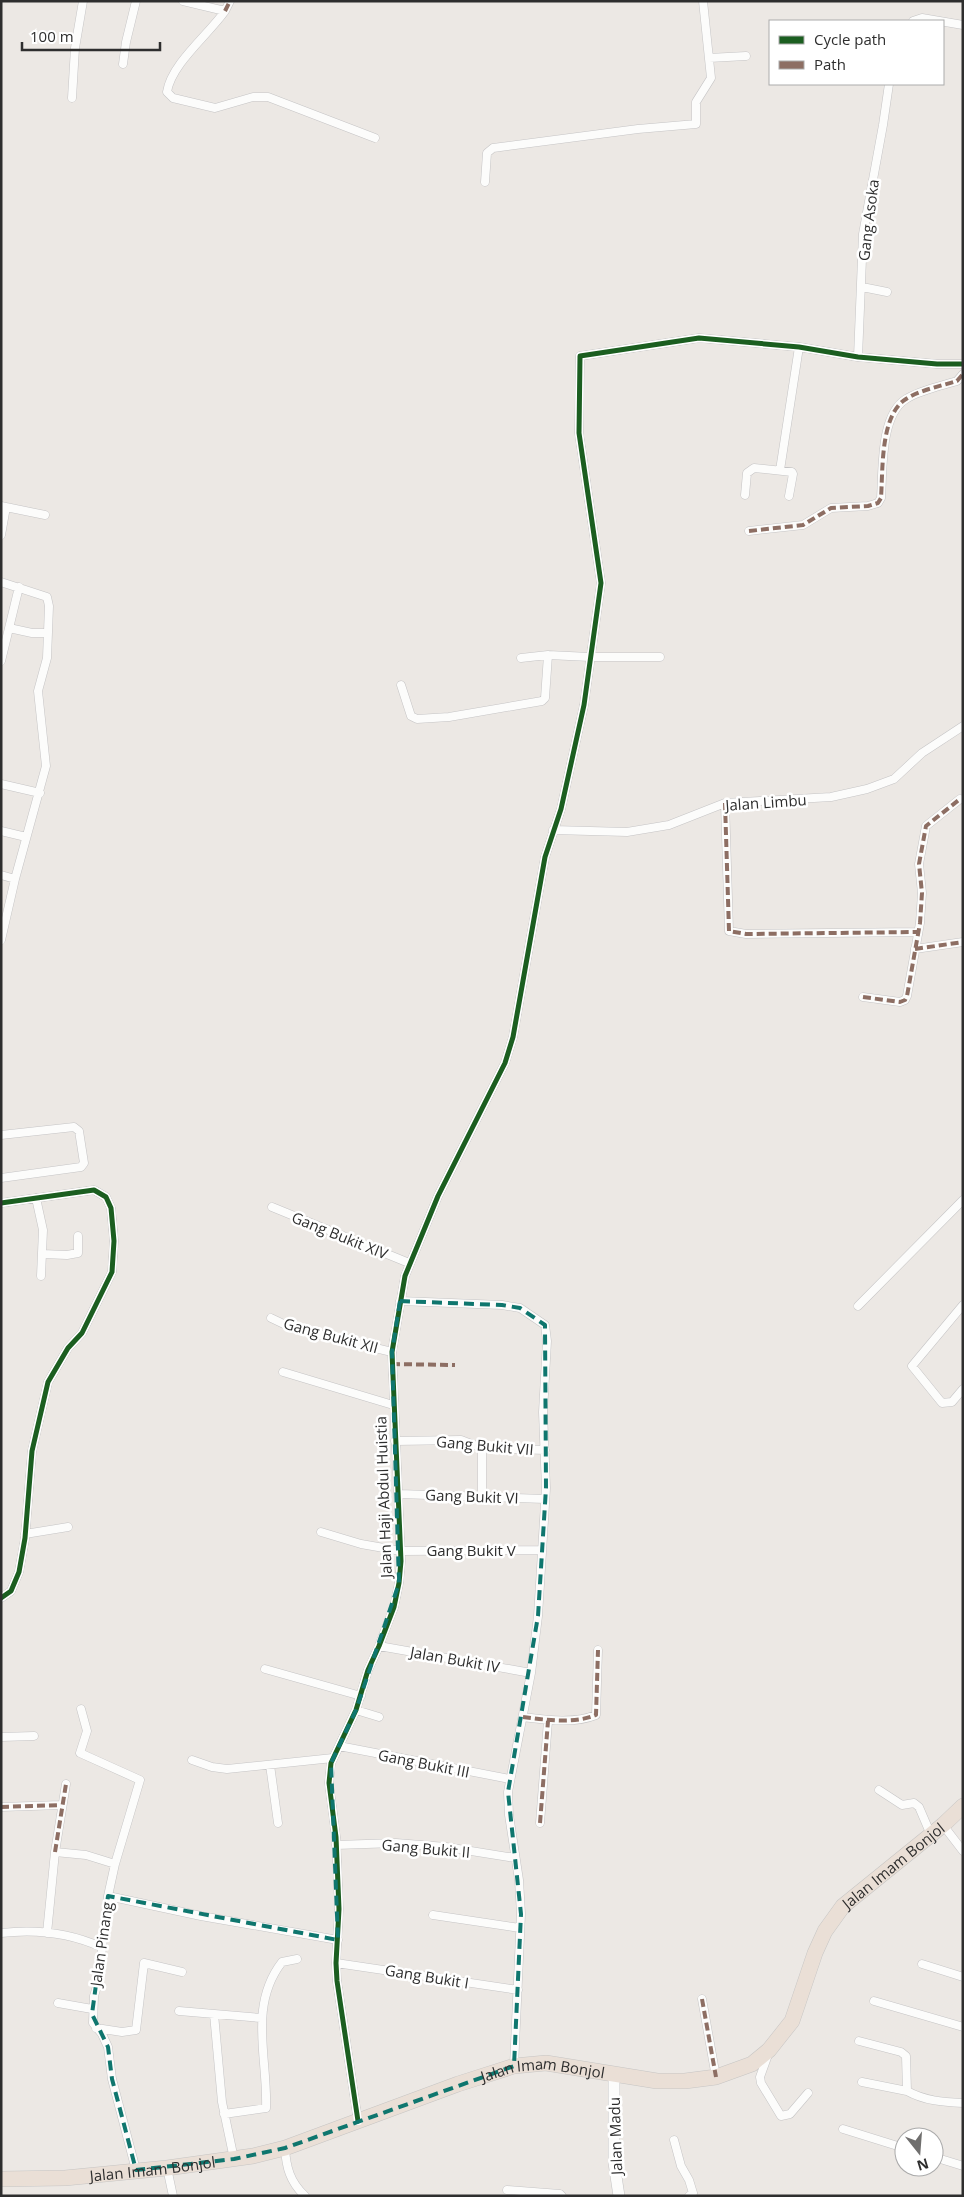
<svg xmlns="http://www.w3.org/2000/svg" width="964" height="2197" font-family="'Open Sans',sans-serif">
<style>
.lines{fill:none;stroke-linecap:round;stroke-linejoin:round}
.street-casing{stroke:#c5c4c5;stroke-width:9}
.secondary-casing{stroke:#c5c4c5;stroke-width:12}
.highway-casing{stroke:#c6c5c4;stroke-width:16}
.street{stroke:#fcfcfb;stroke-width:8}
.secondary{stroke:#fcfcfb;stroke-width:11}
.highway{stroke:#eadfd6;stroke-width:15}
.quiet{stroke:#8d6e63;stroke-width:4;stroke-dasharray:8 4;stroke-linecap:butt}
.cycleway-casing{stroke:#fff;stroke-width:8}
.cycleway{stroke:#1b5e20;stroke-width:5}
.marked{fill:none;stroke:#0f766e;stroke-width:4;stroke-dasharray:10 6;stroke-linejoin:round}
.labels{text-anchor:middle;dominant-baseline:central;stroke-width:5;stroke-linejoin:round;paint-order:stroke}
.street-label{font-size:15px;fill:#2e2e2e;stroke:#fff}
</style>
<rect width="100%" height="100%" fill="#ece8e4"/>
<g class="lines">
<g class="street-casing">
<path id="street" d="M183 1 225 11C209 34 171 64 167 92L173 98 215 108 253 97H268L375 138
M225 11 230 1
M913 21 922 18 963 25
M709 58 746 56
M123 64 126 42 136 1
M72 98 75 48 83 1
M485 182 487 153 493 148 638 129 696 124V102L711 78 703 1
M862 287 887 292
M858 357 863 234 883 125 889 84
M780 470 799 347
M745 495 747 473 754 468 792 472 793 474 789 496
M1 506 45 515
M749 531 803 525 831 508 868 506 878 503 881 498C883 470 880 415 906 399 920 390 941 386 957 381L963 374
M1 535 6 507
M1 582 47 597 49 606 47 658 38 691 46 766 15 879 1 940
M9 628 32 633H48
M521 658 548 655
M1 661 19 587
M401 685 411 716 417 719 449 717 542 701 545 698 548 655 590 657H660
M1 784 40 793
M725 803 729 931 746 934 918 932
M553 830 627 832 669 825 725 803 831 797 867 789 894 779 922 753 963 726
M1 831 26 837
M1 875 15 879
M915 949 963 942
M863 997 900 1002 905 1000 907 996 920 923 922 893 919 864 926 826 960 799
M1 1135 74 1127 79 1131 84 1163 81 1167 1 1178
M36 1198 43 1230 41 1276
M1 1203 94 1190 106 1197 111 1208 114 1241 112 1272 82 1333 68 1348 48 1382 32 1451 25 1538 19 1572 11 1591 1 1598
M272 1207 409 1263
M42 1254 67 1255 78 1253V1236
M400 1301 502 1305 520 1308 545 1325 547 1341 543 1412 546 1488 538 1616 531 1673 508 1792 509 1815 519 1880 521 1914 514 2066
M963 1305 912 1366 942 1403 952 1402 963 1389
M858 1306 963 1200
M271 1318 292 1328 392 1352
M283 1372 393 1405
M395 1441 461 1440 482 1448 545 1450
M399 1494 545 1499
M482 1496V1448
M321 1532 361 1544 401 1551 542 1550
M25 1534 68 1527
M379 1646 531 1673
M265 1669 361 1696
M81 1709 87 1731 80 1753 140 1780 115 1864 108 1896 98 1983 94 1996 93 2023 102 2034 108 2047 112 2079 136 2170
M356 1710 379 1717
M523 1717C547 1720 574 1724 596 1715L598 1650
M1 1737 34 1736
M339 1746 510 1779
M192 1760 212 1767 227 1769 333 1758
M270 1765 278 1823
M879 1790 902 1805 914 1803 919 1807 931 1835
M1 1807 61 1805
M540 1823 548 1721
M943 1825 963 1851
M336 1845 396 1843 446 1847 515 1858
M55 1852 66 1784
M108 1896 201 1916 338 1940
M433 1915 520 1928
M1 1933C35 1929 70 1933 101 1947
M47 1933 55 1852 86 1855 115 1864
M336 1963 518 1990
M922 1964 963 1977
M702 1999 716 2077
M874 2001 963 2027
M58 2003 92 2009
M179 2011 261 2018
M214 2014 222 2102 234 2159
M96 2028 122 2032 136 2030 144 1963 182 1972
M859 2041 901 2052 906 2056 907 2091C925 2101 943 2102 963 2103
M769 2052 760 2077 761 2083 781 2116 790 2114 808 2093
M862 2082 907 2091
M224 2114 266 2108C268 2058 248 2006 282 1962L297 1959
M358 2121 337 1981 336 1963 339 1909 336 1837 329 1783 331 1763 356 1710 368 1670 379 1646 394 1607 399 1583 401 1561 392 1352 405 1276 438 1196 505 1063 513 1037 545 857 561 809 584 705 601 583 579 433 580 356 699 338 799 347 858 357 937 364H963
M843 2129 904 2148
M674 2140 681 2166 689 2180 693 2193 689 2196
M285 2148C286 2167 290 2182 305 2196
M934 2157 963 2166
M167 2168 173 2196
M507 2190 560 2194 562 2196"/>
</g>
<g class="secondary-casing">
<path id="secondary" d="M614 2075V2163L619 2196"/>
</g>
<g class="highway-casing">
<g id="highway">
<path id="s1" d="M1 2179 65 2178 167 2168 253 2156 285 2148 458 2084 514 2066 546 2063 657 2081H685L716 2077 752 2064 769 2050 792 2021 815 1953 825 1931 843 1906 943 1825 963 1806"/>
</g>
</g>
<use href="#street" class="street"/>
<use href="#secondary" class="secondary"/>
<use href="#highway" class="highway"/>
<path class="quiet" d="M225 11 230 1
M749 531 803 525 831 508 868 506 878 503 881 498C883 470 880 415 906 399 920 390 941 386 957 381L963 374
M725 803 729 931 746 934 918 932
M915 949 963 942
M863 997 900 1002 905 1000 907 996 920 923 922 893 919 864 926 826 960 799
M392 1364 455 1365
M523 1717C547 1720 574 1724 596 1715L598 1650
M1 1807 61 1805
M540 1823 548 1721
M55 1852 66 1784
M702 1999 716 2077"/>
<g class="cycleway-casing">
<path id="cycleway" d="M1 1203 94 1190 106 1197 111 1208 114 1241 112 1272 82 1333 68 1348 48 1382 32 1451 25 1538 19 1572 11 1591 1 1598
M358 2121 337 1981 336 1963 339 1909 336 1837 329 1783 331 1763 356 1710 368 1670 379 1646 394 1607 399 1583 401 1561 392 1352 405 1276 438 1196 505 1063 513 1037 545 857 561 809 584 705 601 583 579 433 580 356 699 338 799 347 858 357 937 364H963"/>
</g>
<use href="#cycleway" class="cycleway"/>
</g>
<path class="marked" d="M400 1301 502 1305 520 1308 545 1325 546 1488 538 1616 508 1792 521 1914 514 2066 285 2148 234 2159 136 2170 112 2079 108 2047 92 2014 108 1896 338 1940 331 1763 356 1710 399 1583 392 1352Z"/>
<g class="labels">
<g class="street-label">
<text transform="translate(868 220) rotate(-83)">Gang Asoka</text>
<text transform="translate(766 802) rotate(-4)">Jalan Limbu</text>
<text transform="translate(340 1235) rotate(22)">Gang Bukit XIV</text>
<text transform="translate(331 1335) rotate(15)">Gang Bukit XII</text>
<text transform="translate(485 1445) rotate(5)">Gang Bukit VII</text>
<text transform="translate(472 1496) rotate(2)">Gang Bukit VI</text>
<text transform="translate(383 1497) rotate(-92)">Jalan Haji Abdul Huistia</text>
<text x="471" y="1550">Gang Bukit V</text>
<text transform="translate(455 1659) rotate(10)">Jalan Bukit IV</text>
<text transform="translate(424 1763) rotate(11)">Gang Bukit III</text>
<text transform="translate(426 1848) rotate(5)">Gang Bukit II</text>
<text stroke="none"><textPath href="#s1" startOffset="1022">Jalan Imam Bonjol</textPath></text>
<text transform="translate(101 1944) rotate(-82)">Jalan Pinang</text>
<text transform="translate(427 1976) rotate(9)">Gang Bukit I</text>
<text stroke="none"><textPath href="#s1" startOffset="558">Jalan Imam Bonjol</textPath></text>
<text transform="translate(615 2136) rotate(-92)">Jalan Madu</text>
<text stroke="none"><textPath href="#s1" startOffset="152">Jalan Imam Bonjol</textPath></text>
</g>
</g>
<rect width="964" height="2197" fill="none" stroke="#2e2e2e" stroke-width="5"/>
<rect x="769" y="20" width="175" height="65" fill="#ffffff" stroke="#ababab"/>
<rect x="779" y="36" width="25" height="8" fill="#1b5e20" stroke="#ababab"/>
<text x="814" y="45" font-size="15" fill="#2e2e2e">Cycle path</text>
<rect x="779" y="61" width="25" height="8" fill="#8d6e63" stroke="#ababab"/>
<text x="814" y="70" font-size="15" fill="#2e2e2e">Path</text>
<g transform="translate(919 2152) rotate(163)"><circle r="24" fill="#ffffff" stroke="#ababab"/>
<path d="M0-4L9 19L0 12L-9 19Z" fill="#706f6e"/>
<text y="-8" font-size="14" font-weight="bold" text-anchor="middle" fill="#2e2e2e">N</text>
</g>
<path d="M22 42v8h138v-8" fill="none" stroke="#2e2e2e" stroke-width="2.5"/>
<text x="30" y="42" font-size="15" fill="#2e2e2e" stroke="#ffffff" stroke-width="4" paint-order="stroke">100 m</text>
</svg>
